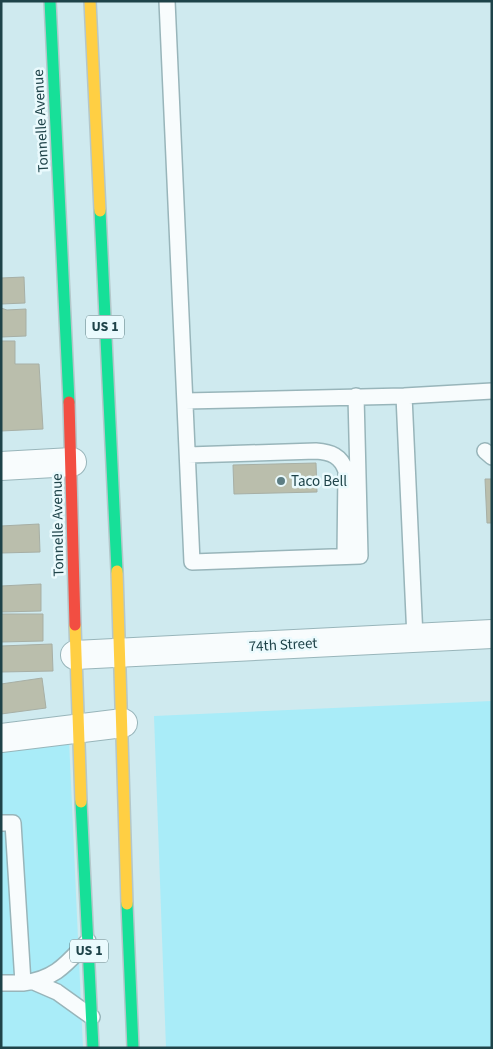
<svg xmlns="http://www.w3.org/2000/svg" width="493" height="1049" font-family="'Source Sans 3',sans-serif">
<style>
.built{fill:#a9ecf8}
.building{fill:#babeac;stroke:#a7afa5}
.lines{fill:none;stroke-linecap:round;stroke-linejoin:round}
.lane-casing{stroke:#98b5ba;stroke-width:18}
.street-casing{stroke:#98b5ba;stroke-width:30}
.fast-casing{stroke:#b4c7ca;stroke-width:14}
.slow-casing{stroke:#b4c7ca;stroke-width:14}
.jam-casing{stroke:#b4c7ca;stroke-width:14}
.lane{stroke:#f8fcfd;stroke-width:15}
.street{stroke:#f8fcfd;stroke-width:28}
.fast{stroke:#16e098;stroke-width:11}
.slow{stroke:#ffcf43;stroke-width:11}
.jam{stroke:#f24e42;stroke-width:11}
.poi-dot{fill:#5c7d83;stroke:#eafafd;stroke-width:2}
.labels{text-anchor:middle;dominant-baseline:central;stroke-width:5;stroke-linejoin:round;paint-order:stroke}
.shield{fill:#eafafd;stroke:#5b7a7f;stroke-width:1}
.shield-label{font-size:14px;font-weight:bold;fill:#1e4349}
.street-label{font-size:15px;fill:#1e4349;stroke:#eafafd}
.poi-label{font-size:15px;fill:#1e4349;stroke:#eafafd;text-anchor:start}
</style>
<rect width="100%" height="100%" fill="#cfeaef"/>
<path class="built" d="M492 701V1048H166L154 716Z
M69 740 83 1048H1V749Z"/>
<path class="building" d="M24 277 25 303 1 304V278Z
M1 308 7 310 26 309V336L1 337Z
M1 341H15V364H39L43 429 1 431Z
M316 463 317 492 234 494 233 465Z
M485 479H492V523H487Z
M39 524 40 552 1 553V526Z
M41 584V611L1 612V586Z
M1 614H43V641L1 642Z
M52 644 53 671 1 672V646Z
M42 678 46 708 1 714V684Z"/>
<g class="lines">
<g class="lane-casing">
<path id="lane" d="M167 1 192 562 360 556 356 396
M404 396 415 638
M185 401 404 396 492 391
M485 451 492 457
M188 455 316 451C331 452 341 456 346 471L345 556
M1 823H13L23 983H1
M34 982 57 992 92 1017
M23 983C56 979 67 963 88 941"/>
</g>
<g class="street-casing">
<path id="street" d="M1 466 72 462
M75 655 492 634
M1 738 123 723"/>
</g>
<g class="fast-casing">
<path id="fast" d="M50 1 69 402
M100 211 117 571
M81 802 93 1048
M127 904 133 1048"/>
</g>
<g class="slow-casing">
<path id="slow" d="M90 1 100 211
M117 571 127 904
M75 625 81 802"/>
</g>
<g class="jam-casing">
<path id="jam" d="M69 402 75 625"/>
</g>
<use href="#lane" class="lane"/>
<use href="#street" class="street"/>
<use href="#fast" class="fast"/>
<use href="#slow" class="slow"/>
<use href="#jam" class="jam"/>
</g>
<circle class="poi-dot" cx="281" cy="481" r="5"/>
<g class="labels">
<g class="shield">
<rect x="86" y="315.5" width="38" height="23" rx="4"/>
<rect x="70" y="939.5" width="38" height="23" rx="4"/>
</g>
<g class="shield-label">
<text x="105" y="327">US 1</text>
<text x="89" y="951">US 1</text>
</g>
<g class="street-label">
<text transform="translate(41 121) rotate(-93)">Tonnelle Avenue</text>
<text transform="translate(58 525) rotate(-91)">Tonnelle Avenue</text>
<text transform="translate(283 645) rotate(-3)">74th Street</text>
</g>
<g class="poi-label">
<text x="291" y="481">Taco Bell</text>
</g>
</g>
<rect width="493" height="1049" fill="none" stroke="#1e4349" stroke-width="5"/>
</svg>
